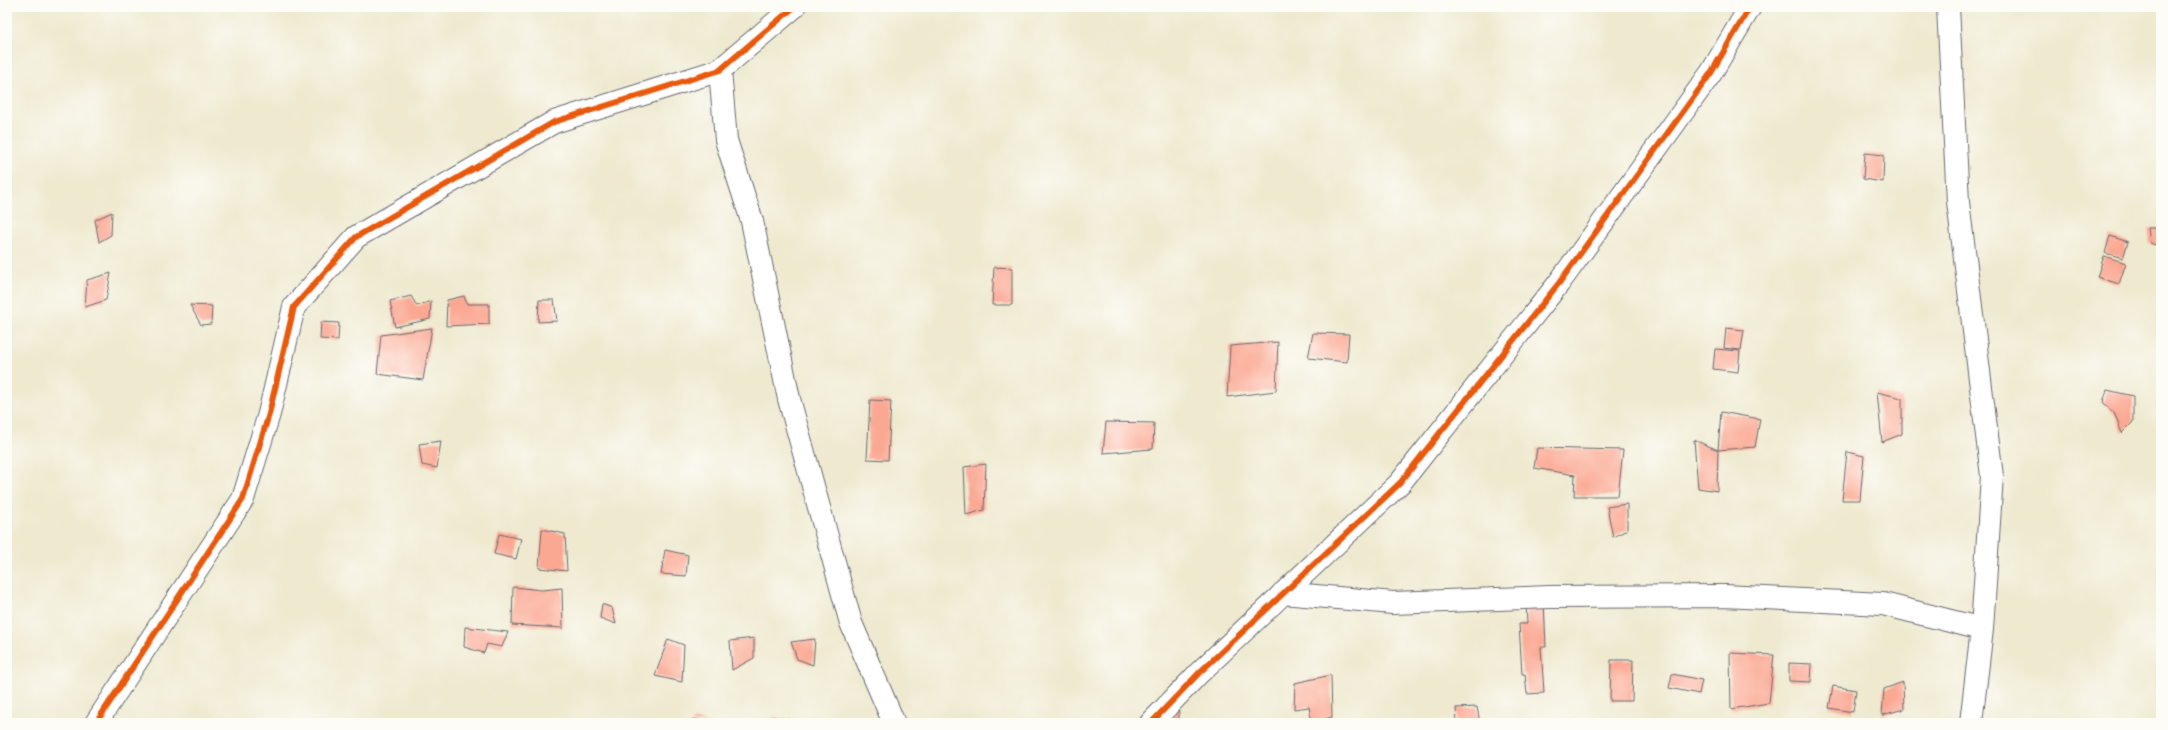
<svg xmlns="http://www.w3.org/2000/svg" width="2168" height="730" font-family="Pangolin,sans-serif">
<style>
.building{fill:#fba893}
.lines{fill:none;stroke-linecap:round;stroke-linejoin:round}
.minor-casing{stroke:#69686f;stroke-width:24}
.minor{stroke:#fff;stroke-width:22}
.cycleway-casing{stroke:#fdfcf7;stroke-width:8}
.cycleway{stroke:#e8590c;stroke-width:6}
</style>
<rect width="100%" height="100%" fill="#fdfcf7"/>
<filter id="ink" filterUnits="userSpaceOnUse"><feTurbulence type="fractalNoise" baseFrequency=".025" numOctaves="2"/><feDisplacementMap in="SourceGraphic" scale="8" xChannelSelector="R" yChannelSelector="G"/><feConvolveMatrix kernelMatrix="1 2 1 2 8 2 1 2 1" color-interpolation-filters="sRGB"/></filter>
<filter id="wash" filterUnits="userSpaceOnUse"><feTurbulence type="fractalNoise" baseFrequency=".012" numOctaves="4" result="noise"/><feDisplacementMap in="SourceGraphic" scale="16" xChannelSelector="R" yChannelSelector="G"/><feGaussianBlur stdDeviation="0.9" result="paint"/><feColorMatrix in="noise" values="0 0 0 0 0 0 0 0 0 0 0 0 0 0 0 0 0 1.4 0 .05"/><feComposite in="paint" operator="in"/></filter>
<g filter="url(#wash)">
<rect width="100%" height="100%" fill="#eee9cf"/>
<g id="blocks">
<path class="building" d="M1865 153 1884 155 1883 182 1863 179Z
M112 212 111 235 99 242 95 220Z
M2148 228H2161V247L2150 243Z
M2110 236 2128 242 2123 258 2105 253Z
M2104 256 2126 263 2119 284 2097 277Z
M994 267 1012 268V305H992Z
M111 273 106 300 85 307 87 280Z
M411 296 417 306 431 301 430 319 395 327 390 301Z
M464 296 467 304H489V324L446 326 447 300Z
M539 300H554L557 321 538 322Z
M190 305 212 306 211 324 201 325Z
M321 322 339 323 338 340 320 339Z
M432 328 423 380 377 374 381 335Z
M1726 328 1744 330 1741 350 1724 348Z
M1313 333 1349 334 1347 362 1308 358Z
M1278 342 1276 391 1227 397 1230 346Z
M1715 349 1740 351 1738 372 1713 369Z
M2107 390 2133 396V422L2122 433 2115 415 2103 402Z
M1877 392 1902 398V434L1882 442Z
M870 400 891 401 888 460 867 459Z
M1721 412 1760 419 1755 447 1718 450Z
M1106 422 1154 423 1153 449 1103 453Z
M1694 440 1718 450 1717 491 1698 488Z
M441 441 437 468 422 465 419 444Z
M1537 448 1623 450 1618 496H1574L1575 475 1534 468Z
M1847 452 1864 456 1860 500H1842Z
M986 464 984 510 966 515 964 467Z
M1627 504V530L1613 537 1607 507Z
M542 529 565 534 567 571 539 568Z
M499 534 521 539 516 559 494 554Z
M665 550 688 555 686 576 661 574Z
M513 587 542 590 562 588 563 628 512 625Z
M1544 602 1546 647H1541L1544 693 1527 694 1525 674H1522L1519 624H1527L1526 603Z
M602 604 612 608 616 624 600 618Z
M465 627 508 632 502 647 487 644 484 653 464 647Z
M754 638V658L732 670 730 641Z
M668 639 684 645 682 682 655 676Z
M815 639 813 665 797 659 791 642Z
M1730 653 1774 655 1769 703 1731 709Z
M1611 660H1633L1632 701H1610Z
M1789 663 1812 664 1811 682 1789 681Z
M1672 674 1702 680 1699 694 1669 688Z
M1331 675 1332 717 1312 723 1309 707 1294 709 1295 683Z
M1903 682 1904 709 1882 715 1884 689Z
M1833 686 1856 690 1853 712 1829 708Z
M1179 703V723H1158Z
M1477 707 1480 723H1457L1456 708Z
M773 717 809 722 808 723H772Z
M693 719 705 722V723H692Z"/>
</g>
</g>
<g filter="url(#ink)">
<use href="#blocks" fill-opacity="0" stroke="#69686f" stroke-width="1"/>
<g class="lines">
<g class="minor-casing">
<path id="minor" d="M1948 7 1958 202 1992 476 1982 629 1971 723
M720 70 726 140 752 221 789 399 851 623 894 723
M1283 593 1393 603 1549 597 1724 596 1883 604 1982 629
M96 723 243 499 269 414 294 307 356 237 554 122 720 70 794 7
M1151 723 1199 673 1400 483 1559 283 1711 73 1750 7"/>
</g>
<use href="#minor" class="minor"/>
<g class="cycleway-casing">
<path id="cycleway" d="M96 723 243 499 269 414 294 307 356 237 554 122 720 70 794 7
M1151 723 1199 673 1400 483 1559 283 1711 73 1750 7"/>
</g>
<use href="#cycleway" class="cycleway"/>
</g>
</g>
<rect width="2168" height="730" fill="none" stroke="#fdfcf7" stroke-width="24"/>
</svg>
